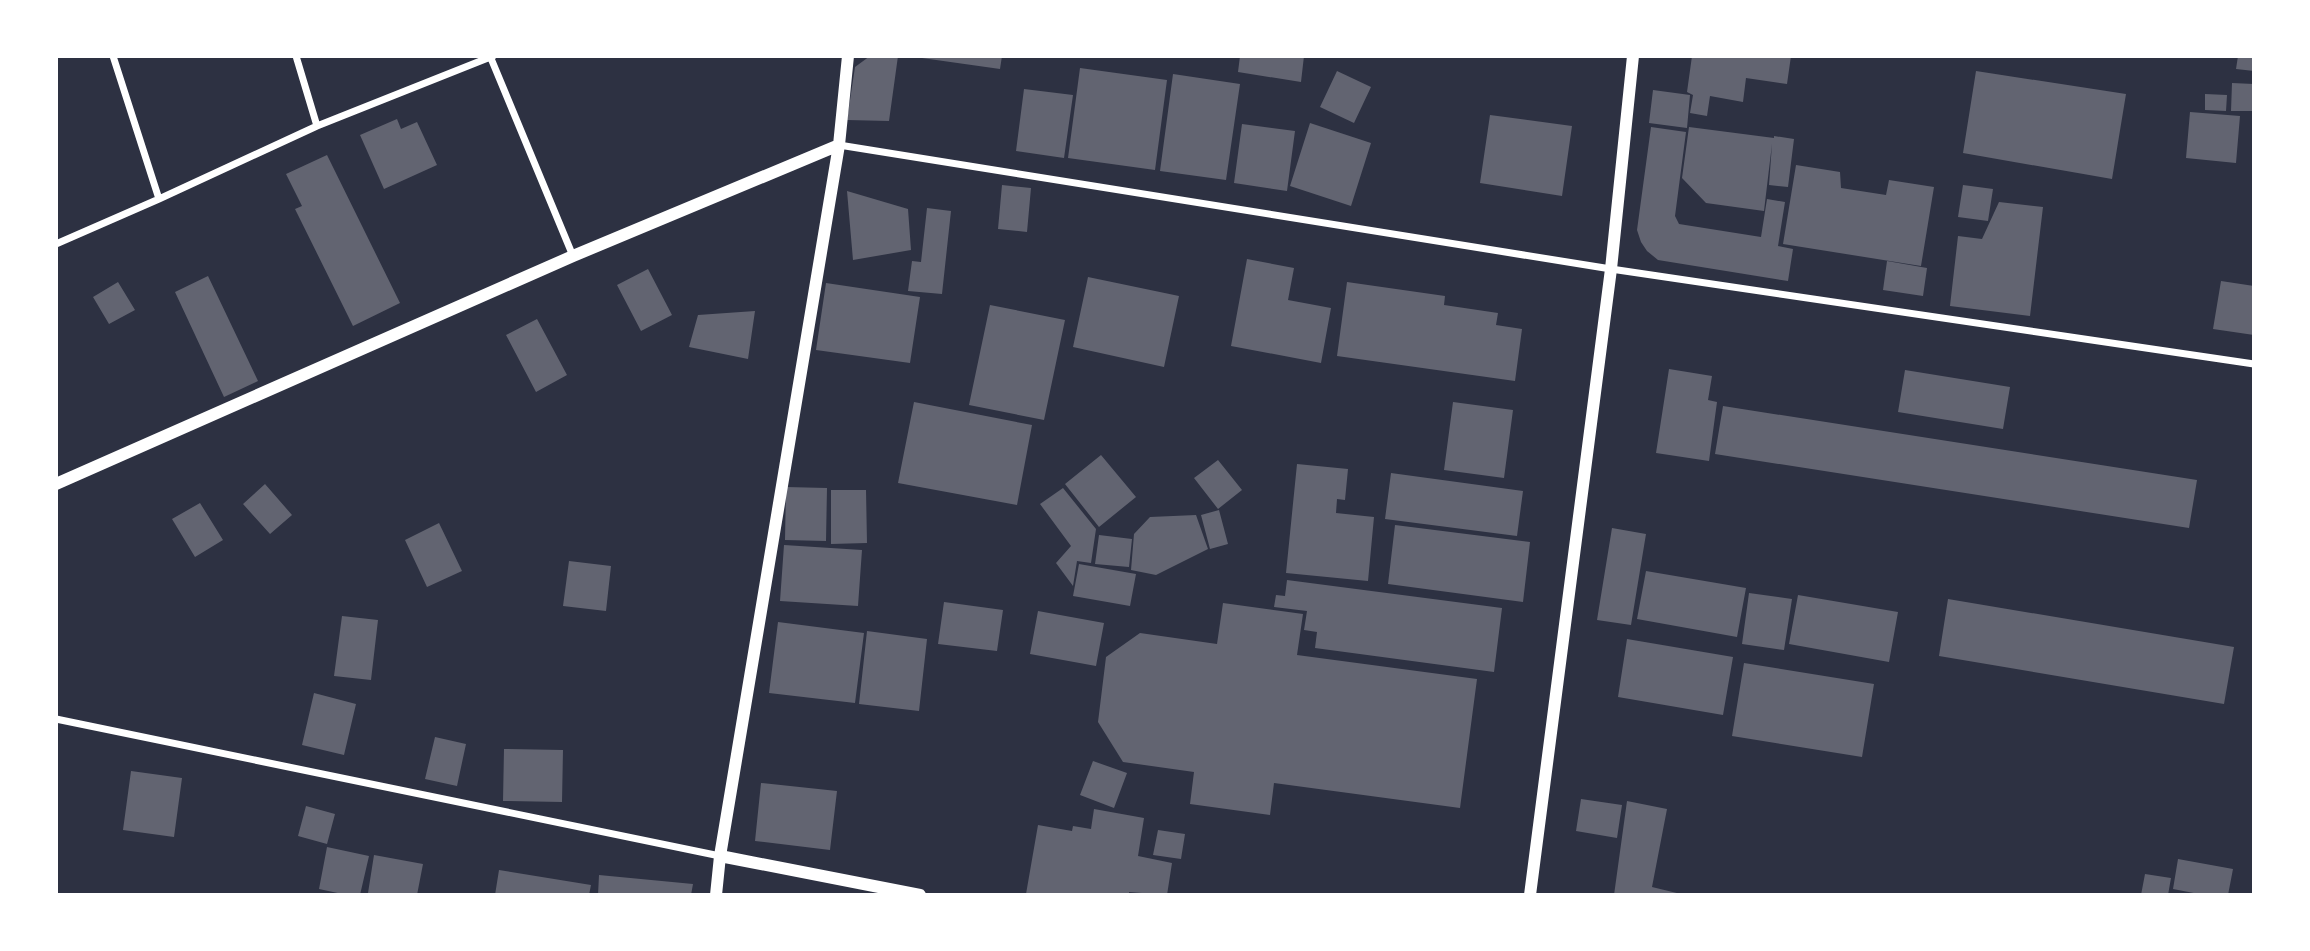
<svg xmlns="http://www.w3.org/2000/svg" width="2310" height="951" font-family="Montserrat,sans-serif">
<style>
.building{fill:#626471}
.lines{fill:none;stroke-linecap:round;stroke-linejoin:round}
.minor{stroke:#fff;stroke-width:7}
.tertiary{stroke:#fff;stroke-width:12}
</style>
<rect width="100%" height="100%" fill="#2d3142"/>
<path class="building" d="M870 56H898L889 121 847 120 855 67Z
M922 56H1002L1000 69 922 58Z
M1240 56H1304L1301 82 1238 72Z
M1692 56H1791L1787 84 1746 78 1743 102 1710 96 1707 116 1690 113 1693 95 1687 92Z
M2238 56H2254V71L2236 69Z
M1080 68 1167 80 1155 170 1068 158Z
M1337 71 1371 87 1354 123 1320 107Z
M1976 71 2126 94 2112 179 1963 153Z
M1173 74 1240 84 1226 180 1160 171Z
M2232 83 2254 84 2253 111H2231Z
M1024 89 1073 95 1064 158 1016 151Z
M1653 90 1690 95 1687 128 1649 123Z
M2205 94 2227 95 2226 111 2205 110Z
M2190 112 2240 116 2236 163 2186 158Z
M1490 115 1572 126 1562 196 1480 183Z
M397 119 401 129 417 122 437 165 384 189 360 135Z
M1310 123 1371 143 1351 206 1290 186Z
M1242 124 1295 131 1287 191 1234 183Z
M1651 127 1686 132 1675 216 1679 224 1761 237 1767 199 1785 202 1778 246 1793 249 1788 281 1658 260 1647 251 1641 242 1637 230Z
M1689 127 1774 138V136L1794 139 1788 187 1769 185 1772 144 1764 211 1706 203 1682 178Z
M327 155 400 303 353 326 295 209 302 206 286 174Z
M1796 165 1840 172 1841 188 1886 195 1889 180 1934 187 1921 266 1783 244Z
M1002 185 1031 188 1027 232 998 229Z
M1963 185 1993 189 1988 221 1958 217Z
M847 191 908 209 911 250 853 260Z
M1999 202 2043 207 2030 316 1950 306 1958 236 1982 239Z
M927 208 951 211 942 294 908 291 912 261 921 262Z
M1247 259 1294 268 1288 300 1331 308 1321 363 1231 346Z
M1887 261 1927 268 1923 296 1883 290Z
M648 269 672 315 641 331 617 285Z
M208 276 258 381 224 397 175 292Z
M1088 277 1179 296 1164 367 1073 347Z
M2221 281 2254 286V335L2213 329Z
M118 282 135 310 109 324 93 297Z
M1347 282 1445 296 1444 305 1498 313 1496 325 1522 329 1515 381 1337 356Z
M826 283 920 297 910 363 816 350Z
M990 305 1065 320 1044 420 969 405Z
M755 311 748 359 689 347 698 315Z
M537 319 567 375 536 392 506 335Z
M1669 369 1712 376 1708 400 1717 402 1709 461 1656 453Z
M1905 370 2010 387 2003 429 1898 412Z
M914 402 1032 425 1017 505 898 483Z
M1453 402 1513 410 1504 478 1444 470Z
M1723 406 2197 480 2189 528 1715 454Z
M1101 455 1136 497 1099 527 1065 484Z
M1218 460 1242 490 1218 509 1194 478Z
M1297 464 1348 469 1345 500 1337 499 1336 513 1374 517 1368 581 1286 573Z
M1391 473 1523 491 1517 536 1385 519Z
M265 484 292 515 270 534 243 504Z
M786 487 827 488 826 541 785 540Z
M1063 488 1096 529 1091 563 1077 561 1073 586 1056 563 1071 546 1040 504Z
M831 490H866L867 543 831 544Z
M200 503 223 540 195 557 172 519Z
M1219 510 1228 544 1210 549 1201 515Z
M1196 515 1208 549 1156 575 1131 570 1134 534 1150 517Z
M439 523 462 571 427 587 405 540Z
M1395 525 1530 542 1523 602 1388 584Z
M1612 528 1646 534 1631 625 1597 620Z
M1099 535 1132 539 1129 567 1095 564Z
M784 545 862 550 858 606 780 601Z
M569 561 611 566 606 611 563 606Z
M1079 564 1136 574 1130 606 1073 596Z
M1646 571 1746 588 1737 637 1637 619Z
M1287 580 1502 608 1494 672 1315 648 1317 632 1304 630 1307 611 1274 607 1276 595 1285 596Z
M1749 593 1792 599 1784 650 1742 644Z
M1798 595 1898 612 1889 662 1789 644Z
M1948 599 2234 647 2224 704 1939 656Z
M944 602 1003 610 997 651 938 644Z
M1223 603 1303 614 1297 655 1477 679 1460 808 1274 783 1270 815 1190 804 1194 772 1123 762 1098 722 1106 657 1140 633 1217 644Z
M1038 611 1104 623 1096 666 1030 654Z
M342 616 378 620 371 680 334 676Z
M778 622 864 633 855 703 769 693Z
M867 631 927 639 919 711 859 704Z
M1627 639 1733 657 1723 715 1618 697Z
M1744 663 1874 684 1862 757 1732 736Z
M314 693 356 704 344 755 302 745Z
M435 737 466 744 457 786 425 779Z
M504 749 563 750 562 802 503 801Z
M1093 761 1127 773 1114 808 1080 795Z
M131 771 182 778 174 837 123 830Z
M761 783 837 791 830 850 755 841Z
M1581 799 1622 805 1617 838 1576 831Z
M1627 801 1667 809 1652 887 1685 895H1614Z
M306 806 335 814 327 844 298 836Z
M1094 809 1144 818 1138 856 1172 863 1167 895 1129 892V895L1026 894 1038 825 1072 831 1073 826 1091 829Z
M1158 830 1185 834 1181 859 1153 855Z
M327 847 369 856 360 895H347L319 889Z
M374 855 423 864 417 895 368 893Z
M2178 859 2233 869 2228 895H2204L2173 889Z
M499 870 591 885 589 895H495Z
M2145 874 2171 878 2168 895H2141Z
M599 875 693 884 691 895H598Z"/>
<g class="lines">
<path class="minor" d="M113 56 159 199
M296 56 317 126
M490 56 573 256
M839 145 1611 269 2254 364
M56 244 159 199 317 126 493 56
M56 719 720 856"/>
<path class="tertiary" d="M56 484 573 256 839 145
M720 856 920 895
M716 895 720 856 839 145 848 56
M1530 895 1611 269 1633 56"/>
</g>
<rect width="2310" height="951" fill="none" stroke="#ffffff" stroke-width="116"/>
</svg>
